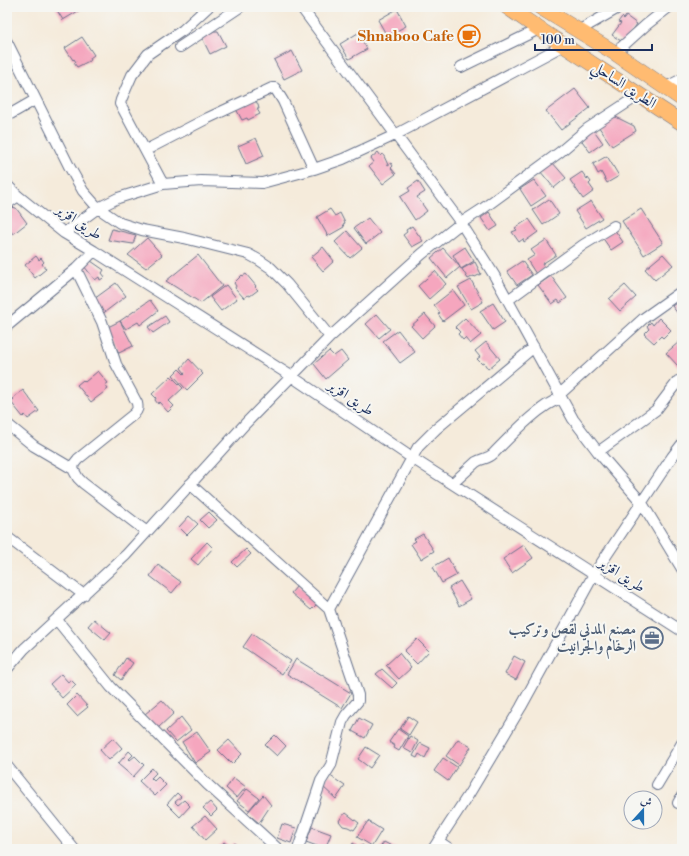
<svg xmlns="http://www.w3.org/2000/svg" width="689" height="856" font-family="'Libre Bodoni',Amiri,serif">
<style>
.building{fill:#f5a6be}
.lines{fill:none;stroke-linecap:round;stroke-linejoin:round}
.minor-casing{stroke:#67718a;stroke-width:12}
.highway-casing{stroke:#67718a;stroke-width:16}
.minor{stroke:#fff;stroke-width:10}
.highway{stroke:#ffbb71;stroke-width:15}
.labels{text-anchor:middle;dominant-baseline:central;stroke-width:4;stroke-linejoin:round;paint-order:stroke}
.food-label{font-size:15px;font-weight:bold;fill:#c56008;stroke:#f6f6f2;text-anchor:end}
.street-label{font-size:15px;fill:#1b2f5e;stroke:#f6f6f2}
.service-label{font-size:15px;font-weight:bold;fill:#4e5e75;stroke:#f6f6f2;text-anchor:end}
</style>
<rect width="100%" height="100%" fill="#f6f6f2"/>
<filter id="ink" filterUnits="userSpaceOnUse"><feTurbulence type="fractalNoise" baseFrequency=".025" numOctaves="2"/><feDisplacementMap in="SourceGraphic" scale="8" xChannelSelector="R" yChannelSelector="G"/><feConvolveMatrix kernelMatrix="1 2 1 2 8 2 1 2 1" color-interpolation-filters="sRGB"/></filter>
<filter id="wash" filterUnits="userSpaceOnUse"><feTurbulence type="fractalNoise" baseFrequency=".012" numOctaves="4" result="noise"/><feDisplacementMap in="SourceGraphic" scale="16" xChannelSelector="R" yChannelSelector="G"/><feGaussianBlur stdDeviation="0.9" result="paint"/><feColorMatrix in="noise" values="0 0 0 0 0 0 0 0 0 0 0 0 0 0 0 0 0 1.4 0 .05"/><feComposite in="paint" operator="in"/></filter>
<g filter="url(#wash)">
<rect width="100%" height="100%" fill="#f5ebdb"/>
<g id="blocks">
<path class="building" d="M55 7H85L63 20Z
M397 9 406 26 387 36 378 20Z
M626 16 637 24 624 43 612 35 621 23 618 22 622 17 624 19Z
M214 31H218L226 46 210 54 202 38Z
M358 33 367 49 349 59 340 44Z
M82 37 94 55 90 58 91 60 77 67 74 63 76 62 74 59 73 60 65 48Z
M292 51 302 70 284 79 274 60Z
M575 89 590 108 561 130 546 111Z
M255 99 258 105 259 109H257L260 114 248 120 247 118 242 120 236 109Z
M616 117 634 126 636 131 612 146 596 123 604 118Z
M593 129 603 143 590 152 580 138Z
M256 138 264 156 246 164 238 146Z
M378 152 381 156 383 154 388 165 391 163 393 166 391 168 396 174 383 184 369 166 374 162 371 158Z
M607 156 619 176 607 183 601 172 598 174 593 164Z
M552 162 566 178 554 188 540 171Z
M582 172 587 179 588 178 591 182 589 184 594 191 583 199 570 180Z
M534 180 546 196 531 206 520 189Z
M418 181 425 192 417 197 427 211 415 220 400 197 410 191 408 188Z
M549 199 559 214 543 225 533 210Z
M591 201 602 218 586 228 575 211Z
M7 206 16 208 27 223 13 234 7 226Z
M330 209 335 216 340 213 345 223 343 224 344 227 328 236 317 217Z
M641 209 663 243 644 255 622 221Z
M489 212 498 226 490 231 481 218Z
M368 218 380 233 366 244 354 228Z
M529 219 538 232 524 242 523 239 519 242 512 232 517 230 515 228Z
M412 226 423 241 412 247 403 235 407 232 406 230Z
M112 229 136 235 133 244 108 240Z
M614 229 623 242 611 250 602 237Z
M347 231 362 248 350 258 335 242Z
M147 238 162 255 146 268 128 255Z
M546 240 556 255 542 264 545 269 536 274 527 260 535 255 531 250Z
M323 247 334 261 323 271 311 257Z
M465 247 474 261 461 269 453 255Z
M443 248 460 267 447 278 431 258Z
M663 254 673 265 655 280 645 269Z
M198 255 222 286 201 303 166 281Z
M36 256 39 260 41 258 44 262 42 264 46 269 35 278 25 265Z
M91 261 104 270 102 273 105 277 100 280 99 277 95 280 84 266Z
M522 261 532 275 517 285 507 271Z
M475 262 481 274 475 277 474 276 468 279 462 269Z
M435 271 446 284 429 299 418 286Z
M246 274 256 286 255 287 258 290 250 296 248 295 244 298 235 288 236 286 234 283 242 275 243 276Z
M551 276 567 298 560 303 558 300 552 304 538 285Z
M471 280 483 302 471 309 458 287Z
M116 283 126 296 101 315 94 299Z
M226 285 237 299 221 311 210 297Z
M625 285 636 297 620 311 609 299Z
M453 290 464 305 443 321 438 314 440 313 434 305Z
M150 300 158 311 140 325 138 322 126 329 120 321Z
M679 301 682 305V319L672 306Z
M493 303 505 322 493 330 480 311Z
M377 314 390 329 379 338 366 324Z
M425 314 435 326 422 338 411 326Z
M165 316 169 322 153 333 148 327Z
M465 318 481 335 470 344 465 338 463 340 458 334 460 332 455 327Z
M659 318 671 330 663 338 661 336 654 343 644 334 649 329 647 326 651 322 653 325Z
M120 321 133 346 119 353 106 328Z
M398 330 415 352 400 363 383 341Z
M486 342 500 359 488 369 484 363 482 364 477 359 480 357 475 351Z
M679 342 682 345V362L678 366 666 353Z
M329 351 334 356 341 351 348 360 326 379 314 364Z
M189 359 203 374 187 390 173 375 179 369 184 374 185 373 181 368Z
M98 371 108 383 105 385 108 389 91 402 77 385 83 380 85 382Z
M171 376 183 388 169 401 174 406 168 412 159 402 158 404 155 400 156 398 152 394Z
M23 390 39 411 28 419 25 415 23 417 11 402 14 399 13 398Z
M209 512 217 520 208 528 200 520Z
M189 516 198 524 187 535 179 527Z
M423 534 434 551 421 559 411 544 416 541 414 539Z
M207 542 213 548 198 565 191 559Z
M524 545 533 558 512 573 503 559Z
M246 549 251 554 237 567 232 562Z
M448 558 457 575 442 583 433 567Z
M158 565 181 582 172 593 150 576Z
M460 581 471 599 459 606 449 588Z
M297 586 317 604 311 610 291 593Z
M94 619 111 633 105 640 88 626Z
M252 634 291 661 282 674 243 647Z
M417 639 429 651 417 664 404 651Z
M399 653 411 668 399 679 386 665Z
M514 656 525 662 516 680 505 674Z
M126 658 133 663 121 680 115 675Z
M296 659 351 693 342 708 287 674Z
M382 669 397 683 392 688 376 674Z
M61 674 68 682 71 680 76 685 62 698 50 684Z
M77 695 88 707 77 716 67 705Z
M162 700 174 713 158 728 145 714Z
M408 716 417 722 409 735 400 729Z
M181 717 191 730 176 742 166 731Z
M359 718 372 725 365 738 352 731Z
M398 729 408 736 399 751 394 748 395 746 389 742Z
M197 732 211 752 195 763 182 742Z
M275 735 286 746 277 756 265 745Z
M410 736 418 741 412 753 403 748Z
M113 738 122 748 109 760 100 750Z
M458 739 471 747 459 765 446 756Z
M229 740 242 754 232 764 218 750Z
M420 743 430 748 425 758 419 754 417 758 413 756Z
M366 747 379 755 370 768 358 759Z
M129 751 133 755 129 759 130 760 135 756 144 765 133 777 118 764Z
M443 758 457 767 448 781 434 771Z
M152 768 156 773 151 778 154 781 158 777 166 785 155 796 139 781Z
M329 775 345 786 336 799 322 786Z
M234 778 246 787 237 798 226 788Z
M247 789 259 798 249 810 237 801Z
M177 793 181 797 175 802 178 805 184 800 190 806 180 817 167 804Z
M263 795 271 805 259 823 247 813Z
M210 802 217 810 211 816 203 808Z
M346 813 359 823 354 830 348 827 343 826 339 821 342 816Z
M205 816 217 829 205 840 193 826Z
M368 821 382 830 372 846 357 837Z
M282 824 296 828 291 843 277 838Z
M312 827 331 834 325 849 306 842Z
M224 842 230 847 234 843 241 849H217Z
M384 842 397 849H379Z
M353 843 360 848 362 845 368 849H350Z"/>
</g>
</g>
<g filter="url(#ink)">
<use href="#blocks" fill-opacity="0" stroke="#67718a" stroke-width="1"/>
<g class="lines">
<g class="minor-casing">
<path id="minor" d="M301 7 461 223 494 275 573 419 598 452 642 503 682 569
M578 31 620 7
M7 42 69 166 83 191 98 208 120 223 142 230 184 238 248 254 259 260 271 268 287 284 330 337
M180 47 240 7
M615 53 646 25 669 7
M461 67 539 29
M664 88 682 79
M7 116 35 100
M146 150 208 118 272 88H275L283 101 314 169
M163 184 123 109 120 104 121 100 132 75 148 54 183 30 208 7
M7 185 18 196 64 233 94 251 291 376 412 458 682 631
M7 204 18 196
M64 233 98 208 118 198 163 184 201 181 262 183 314 169 343 159 395 135 564 45
M76 269 102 322 116 364 137 403C138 408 138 410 134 414L78 459 74 464 73 469 78 478 83 483 147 532
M508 300 583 245 614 226
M7 326 76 269 94 251
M560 394 644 318 682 291
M7 424 34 446 73 469
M598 452 656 410 678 381
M453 483 476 462C482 458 488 459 493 454 510 437 539 405 561 398
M190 484 329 609 358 695V701L346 715 342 722 331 765 321 781 298 849
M7 537 84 595
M329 609 418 447 436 429 534 347
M57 620 111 687 207 784 278 849
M7 669 24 649 126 555 245 424 330 337 422 254 461 223 481 210 560 152 587 129 639 95
M7 766 74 849
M657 785 682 743
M678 803 682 796
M438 841 450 849
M433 849 469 794 521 707 594 574 672 457 682 444"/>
</g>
<g class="highway-casing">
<path id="highway" d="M507 7 539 29 682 123
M540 7 615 53 682 99"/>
</g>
<use href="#minor" class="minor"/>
<use href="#highway" class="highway"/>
</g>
</g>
<defs>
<g id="cafe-ring" transform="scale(1.15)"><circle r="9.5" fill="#f6f6f2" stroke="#e8710a" stroke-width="1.5"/><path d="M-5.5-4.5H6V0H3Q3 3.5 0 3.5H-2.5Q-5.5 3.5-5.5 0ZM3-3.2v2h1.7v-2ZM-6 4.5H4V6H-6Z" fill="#e8710a"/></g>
<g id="office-ring" transform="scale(1.15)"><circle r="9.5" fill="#f6f6f2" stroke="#5c6f8a" stroke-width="1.5"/><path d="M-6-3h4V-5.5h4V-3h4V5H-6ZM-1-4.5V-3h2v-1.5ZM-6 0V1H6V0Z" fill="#5c6f8a"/></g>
</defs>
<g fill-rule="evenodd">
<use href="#cafe-ring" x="469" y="36"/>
<use href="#office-ring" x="652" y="638"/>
</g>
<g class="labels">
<g class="food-label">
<text x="454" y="36">Shnaboo Cafe</text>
</g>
<g class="street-label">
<text transform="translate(624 85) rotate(33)">الطريق الساحلي</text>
<text transform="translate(79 222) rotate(34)">طريق اقزير</text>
<text transform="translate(351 398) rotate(34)">طريق اقزير</text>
<text transform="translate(622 575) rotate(33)">طريق اقزير</text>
</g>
<g class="service-label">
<text x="636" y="629">مصنع المدني لقص وتركيب<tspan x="636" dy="17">الرخام والجرانيت</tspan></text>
</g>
</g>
<rect width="689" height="856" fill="none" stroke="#f6f6f2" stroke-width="24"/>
<g transform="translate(643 810) rotate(21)"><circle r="19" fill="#f6f6f2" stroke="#9ea6b7"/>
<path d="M0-3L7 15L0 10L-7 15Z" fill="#1f6fb2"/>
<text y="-6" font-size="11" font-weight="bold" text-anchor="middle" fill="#1b2f5e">ش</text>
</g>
<path d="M535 44v6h117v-6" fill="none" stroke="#1b2f5e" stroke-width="2"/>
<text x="541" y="44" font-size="12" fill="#1b2f5e" stroke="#f6f6f2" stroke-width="3" paint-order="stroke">100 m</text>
</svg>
